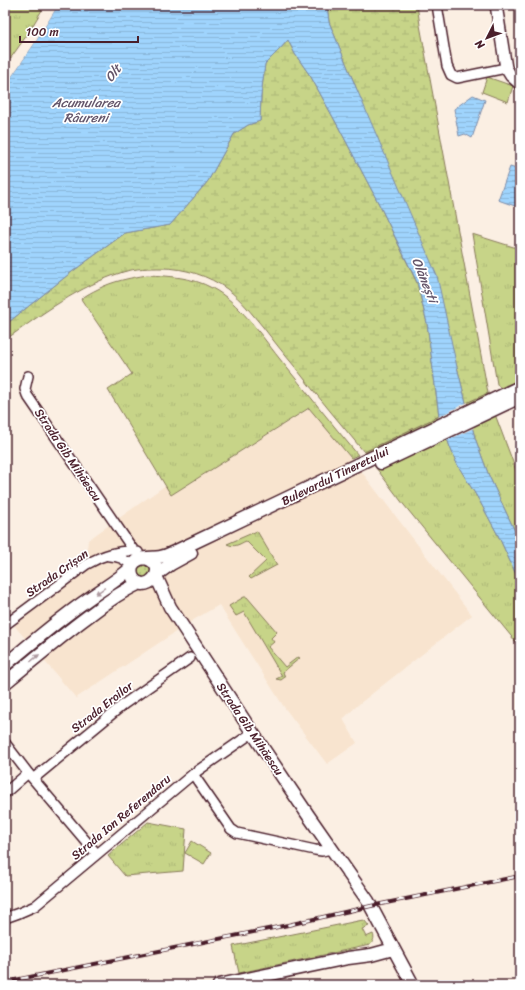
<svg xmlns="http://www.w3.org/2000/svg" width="525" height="990" font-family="Sriracha,sans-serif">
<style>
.built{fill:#f8e4cf}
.grass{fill:url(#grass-tufts);stroke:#887a5a}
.wetland{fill:url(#wetland-marsh);stroke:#887a5a}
.garden{fill:url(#garden-dots);stroke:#887a5a}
.pitch{fill:#c7d488;stroke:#887a5a}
.water{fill:url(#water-rules);stroke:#7d8ca9}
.pier{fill:#fbefe3}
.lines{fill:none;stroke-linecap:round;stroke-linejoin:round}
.minor-casing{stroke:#4a1f2b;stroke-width:12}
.tertiary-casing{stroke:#4a1f2b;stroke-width:14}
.secondary-casing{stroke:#4a1f2b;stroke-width:15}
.minor{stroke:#fff;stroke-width:9}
.tertiary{stroke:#fff;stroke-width:11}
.secondary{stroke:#fff;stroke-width:12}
.rail-casing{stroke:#4a1f2b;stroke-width:4}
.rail{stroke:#fff;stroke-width:2.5;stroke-dasharray:8;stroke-linecap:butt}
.oneway{fill:#ae9aa0}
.labels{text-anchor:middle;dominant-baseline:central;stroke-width:3.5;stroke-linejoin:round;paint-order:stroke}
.street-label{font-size:12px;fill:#4a1f2b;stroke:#fff}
.water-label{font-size:13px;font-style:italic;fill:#64556a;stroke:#fff}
</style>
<defs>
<pattern id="grass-tufts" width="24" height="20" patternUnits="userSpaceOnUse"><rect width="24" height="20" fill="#c7d488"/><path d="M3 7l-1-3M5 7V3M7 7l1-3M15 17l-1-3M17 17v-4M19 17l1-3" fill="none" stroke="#acb676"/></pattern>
<pattern id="wetland-marsh" width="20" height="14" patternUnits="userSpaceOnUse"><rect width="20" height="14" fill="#c7d488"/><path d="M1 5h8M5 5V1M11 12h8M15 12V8" fill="none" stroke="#acb676"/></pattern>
<pattern id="garden-dots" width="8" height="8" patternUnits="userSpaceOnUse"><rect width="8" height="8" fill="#c7d488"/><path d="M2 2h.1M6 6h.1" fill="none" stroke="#acb676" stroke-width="1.8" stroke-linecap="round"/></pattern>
<pattern id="water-rules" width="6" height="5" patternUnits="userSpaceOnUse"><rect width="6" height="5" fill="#9fd4fd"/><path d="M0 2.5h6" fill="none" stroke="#8ab6d9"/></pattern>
</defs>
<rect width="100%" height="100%" fill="#fbefe3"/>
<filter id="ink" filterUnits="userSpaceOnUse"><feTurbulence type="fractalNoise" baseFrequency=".025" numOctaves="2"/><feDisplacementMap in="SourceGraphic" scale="8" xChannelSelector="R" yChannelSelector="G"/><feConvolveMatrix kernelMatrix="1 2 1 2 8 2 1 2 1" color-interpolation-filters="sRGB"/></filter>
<g filter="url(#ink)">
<path class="built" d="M310 408 351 458 454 592 472 615 359 704 343 719 357 743 327 764 284 707 219 605 195 619 76 698 7 617 86 558 88 540 166 485 171 495Z"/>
<path class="grass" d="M9 5H45L27 35 5 66V12Z
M472 234 520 249V379L501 388 499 387 497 384Z
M147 275C169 276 192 277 212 288 239 302 260 334 279 358 305 390 331 423 358 455L351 458 309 408 171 495 108 390 132 374 81 299C86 295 92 292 98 289 113 281 130 278 147 275Z
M488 393 496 417 520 481V542L489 476 475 438 466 403Z
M439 416 450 447 457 464 479 500 498 535 520 583V647L404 505 364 452Z
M257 531 277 565 251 579 249 577 266 561 246 541C239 544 235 548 227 544Z
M114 586 116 589 91 606 5 676V671L88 603Z
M244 597H247L277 632 271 638 274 642 268 647 285 667 298 657 300 658 283 672 285 677 281 680 276 679 282 676 244 612 236 616 229 606Z
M148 822 186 829 183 871 125 876 108 856Z
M363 920 365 921 369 926 362 929 366 937 373 934C375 938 373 942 370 945L239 973 233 946Z"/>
<path class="wetland" d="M327 5H417L420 25 488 393 466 403 457 367 355 85 329 22Z
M288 40 295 54 311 77 339 128 379 204 417 283 427 323 439 416 364 452C341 424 317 396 295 367 284 354 273 340 263 327 252 314 241 299 227 289 209 276 185 268 162 268 149 268 136 268 123 272 79 286 42 314 5 340V325L69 274 125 233 170 225 208 181 234 134 248 125 260 121 261 96 265 63 279 50Z"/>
<path class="garden" d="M137 571a7 7 0 1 1 14 0a7 7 0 1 1-14 0Z"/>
<path class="pitch" d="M487 77 513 86 508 102 482 92Z
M192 841 211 853 204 864 185 853Z"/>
<path class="water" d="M58 5H327L329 22 355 85 437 276 457 367 475 438 489 476 520 542V583L498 535 479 500 457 464 450 447 439 416 427 323 417 282 379 204 339 128 311 77 295 54 288 40 279 50 265 64 261 96 260 121 248 125 234 134 208 181 170 225 125 233 69 274 5 325V86L36 41Z
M473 95 485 100 472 138 465 134 459 136 454 109Z
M510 167 520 170V201L518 207 498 200Z"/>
<path class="pier" d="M55 5H58L36 41 5 86V82L34 40Z
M468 402 474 428 446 441 438 417Z"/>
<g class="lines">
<g class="minor-casing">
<path id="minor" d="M437 5 447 66 451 75 457 78 506 68
M28 376 25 389 27 395 134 551
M109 556C119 556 125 559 132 566
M5 625 87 564C101 556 122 548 138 552
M5 743 28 773 96 853
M193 774 231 829 237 833 315 850 322 851 331 849
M33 779 124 704 190 658
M5 793 28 773
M5 918 19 913 35 906 193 774 252 733"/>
</g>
<g class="tertiary-casing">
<path id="tertiary" d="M496 5 506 68 511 76 520 84"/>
</g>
<g class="secondary-casing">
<path id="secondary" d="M381 463 520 397
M148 559C171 569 144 596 133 578 131 574 131 570 132 566 137 555 151 559 160 557 165 556 170 554 174 552L520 387
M156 575 171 564 191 553
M156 576 170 607 246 723 308 815 368 901 413 985
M5 665C31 643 57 621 84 602 100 590 117 581 131 568
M5 683C28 664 51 645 74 627 95 611 116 594 140 583
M219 985 348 958 371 955 393 949"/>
</g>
<use href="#minor" class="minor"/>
<use href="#tertiary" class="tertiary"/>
<use href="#secondary" class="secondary"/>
<g class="rail-casing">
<path id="rail" d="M5 982 288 925 371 906 520 876"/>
</g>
<use href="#rail" class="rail"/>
</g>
<defs><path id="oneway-solid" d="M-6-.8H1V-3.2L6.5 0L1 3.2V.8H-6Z"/></defs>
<g class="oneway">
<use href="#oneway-solid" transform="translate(100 591) rotate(145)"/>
<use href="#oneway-solid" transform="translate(35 658) rotate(-39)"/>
</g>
</g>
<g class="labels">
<g class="street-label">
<text transform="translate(68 455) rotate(56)">Strada Gib Mihăescu</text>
<text transform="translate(335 476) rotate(-26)">Bulevardul Tineretului</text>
<text transform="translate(57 573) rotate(-35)">Strada Crișan</text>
<text transform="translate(102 707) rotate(-38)">Strada Eroilor</text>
<text transform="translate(250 729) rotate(56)">Strada Gib Mihăescu</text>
<text transform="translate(121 817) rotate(-40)">Strada Ion Referendaru</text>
</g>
<g class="water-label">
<text transform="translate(113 73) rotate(-53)">Olt</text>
<text x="86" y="102">Acumularea<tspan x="86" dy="15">Râureni</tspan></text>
<text transform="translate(425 280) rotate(68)">Olănești</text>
</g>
</g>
<rect width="525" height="990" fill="none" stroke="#fff" stroke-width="20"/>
<rect x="10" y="10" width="505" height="970" fill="none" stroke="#4a1f2b" stroke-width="1.5" filter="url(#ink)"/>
<g transform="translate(487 38) rotate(228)" stroke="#ffffff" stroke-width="3" paint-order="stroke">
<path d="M0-3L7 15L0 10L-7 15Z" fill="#4a1f2b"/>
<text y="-6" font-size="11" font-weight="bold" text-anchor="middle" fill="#4a1f2b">N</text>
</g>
<path d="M20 36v6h118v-6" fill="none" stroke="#4a1f2b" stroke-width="2"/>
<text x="26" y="36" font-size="12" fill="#4a1f2b" stroke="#ffffff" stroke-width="3" paint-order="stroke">100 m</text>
</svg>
